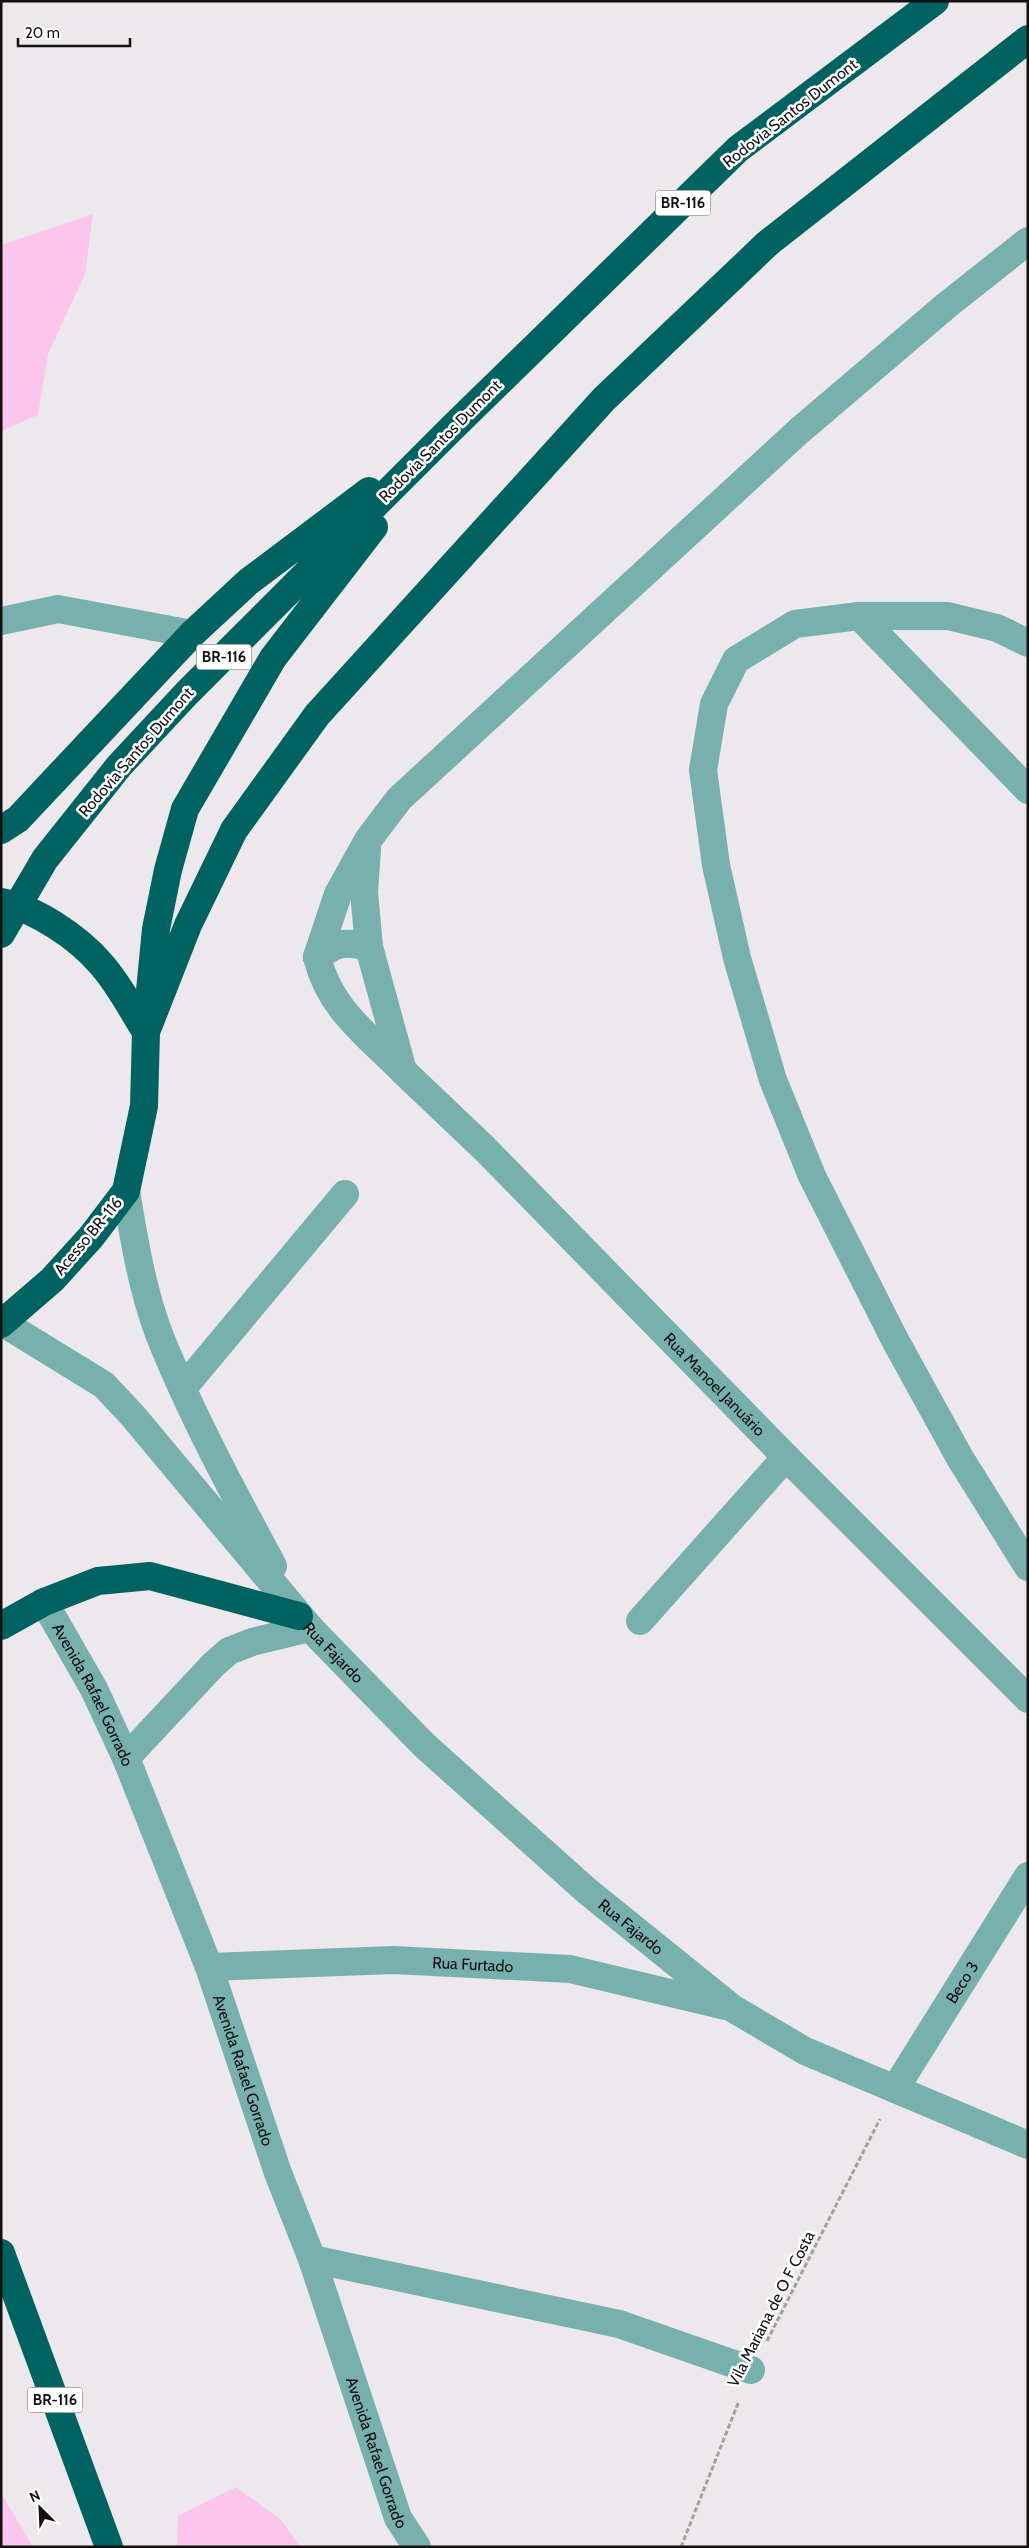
<svg xmlns="http://www.w3.org/2000/svg" width="1029" height="2548" font-family="Cabin,sans-serif">
<style>
.green{fill:#fcc5ee}
.lines{fill:none;stroke-linecap:round;stroke-linejoin:round}
.path{stroke:#a3a0a2;stroke-width:3;stroke-dasharray:5 2.5;stroke-linecap:butt}
.minor{stroke:#78b0ae;stroke-width:28}
.highway{stroke:#006362;stroke-width:28}
.labels{text-anchor:middle;dominant-baseline:central;stroke-width:5;stroke-linejoin:round;paint-order:stroke}
.shield{fill:#fff;stroke:#595858;stroke-width:1}
.shield-label{font-size:15px;font-weight:bold;fill:#121011}
.street-label{font-size:16px;fill:#121011;stroke:#fff}
</style>
<rect width="100%" height="100%" fill="#ece8eb"/>
<path class="green" d="M93 214 85 274 48 354 38 415 1 431V245Z
M236 2487 280 2519 301 2547H177L178 2516Z
M1 2493 33 2547H1Z"/>
<g class="lines">
<path class="path" d="M767 2341 880 2119
M681 2547 739 2401"/>
<g class="minor">
<path d="M859 616 1028 790"/>
<path d="M1 621 58 609 192 634"/>
<path d="M1028 643 997 628 948 616H859L795 624 736 660 714 704 703 770 716 865 737 958 773 1080 812 1176 895 1340 960 1458 1028 1567"/>
<path d="M317 957 338 894 368 840 399 799 799 431 947 305 1028 241"/>
<path d="M317 957C329 1008 367 1035 403 1071L369 947 364 892 367 849"/>
<path d="M317 957C337 942 345 941 369 947"/>
<path id="s1" d="M403 1071 485 1149 786 1457 1028 1699"/>
<path d="M126 1191C134 1239 142 1289 159 1334 191 1414 232 1490 273 1566"/>
<path id="s2" d="M3 1323 104 1385 133 1416 310 1628 424 1745 587 1891 732 2008 805 2051 1028 2145"/>
<path d="M183 1388 345 1194"/>
<path id="s3" d="M44 1602 94 1689 126 1758 209 1967 278 2173 312 2259 398 2518 417 2547"/>
<path d="M640 1621 786 1457"/>
<path d="M126 1758 213 1665 229 1651 252 1642 310 1628"/>
<path id="s4" d="M209 1967 394 1960 570 1969 725 2006"/>
<path id="s5" d="M895 2089 1028 1876"/>
<path d="M312 2259 619 2324 751 2370"/>
</g>
<path class="highway" d="M1 830 18 819 192 634 248 582 369 491
M1 902C36 909 78 937 101 964 119 984 132 1010 146 1032
M1 934 45 859 119 766 187 693 452 428 738 149 935 1
M146 1032 188 925 234 830 317 715 604 399 768 243 1028 39
M1 1324 52 1280 91 1237 126 1191 144 1106 146 1032 156 929 168 870 185 809 273 658 374 527
M1 1626 44 1602 98 1581 150 1576 299 1616
M1 2253 109 2547"/>
</g>
<g class="labels">
<g class="shield">
<rect x="655.5" y="190.5" width="55" height="25" rx="4"/>
<rect x="196.5" y="644.5" width="55" height="25" rx="4"/>
<rect x="27.5" y="2387.5" width="55" height="25" rx="4"/>
</g>
<g class="shield-label">
<text x="683" y="203">BR-116</text>
<text x="224" y="657">BR-116</text>
<text x="55" y="2400">BR-116</text>
</g>
<g class="street-label">
<text transform="translate(790 113) rotate(-38)">Rodovia Santos Dumont</text>
<text transform="translate(440 441) rotate(-45)">Rodovia Santos Dumont</text>
<text transform="translate(136 752) rotate(-49)">Rodovia Santos Dumont</text>
<text transform="translate(88 1236) rotate(-50)">Acesso BR-116</text>
<text stroke="none"><textPath href="#s1" startOffset="442">Rua Manoel Januário</textPath></text>
<text stroke="none"><textPath href="#s2" startOffset="471">Rua Fajardo</textPath></text>
<text stroke="none"><textPath href="#s3" startOffset="105">Avenida Rafael Gorrado</textPath></text>
<text stroke="none"><textPath href="#s2" startOffset="876">Rua Fajardo</textPath></text>
<text stroke="none"><textPath href="#s4" startOffset="264">Rua Furtado</textPath></text>
<text stroke="none"><textPath href="#s5" startOffset="126">Beco 3</textPath></text>
<text stroke="none"><textPath href="#s3" startOffset="510">Avenida Rafael Gorrado</textPath></text>
<text transform="translate(771 2309) rotate(-63)">Vila Mariana de O F Costa</text>
<text stroke="none"><textPath href="#s3" startOffset="915">Avenida Rafael Gorrado</textPath></text>
</g>
</g>
<rect width="1029" height="2548" fill="none" stroke="#121011" stroke-width="5"/>
<g transform="translate(40 2508) rotate(336)" stroke="#ffffff" stroke-width="4" paint-order="stroke">
<path d="M0-4L9 19L0 12L-9 19Z" fill="#121011"/>
<text y="-8" font-size="14" font-weight="bold" text-anchor="middle" fill="#121011">N</text>
</g>
<path d="M18 38v8h112v-8" fill="none" stroke="#121011" stroke-width="2.5"/>
<text x="25" y="38" font-size="15" fill="#121011" stroke="#ffffff" stroke-width="4" paint-order="stroke">20 m</text>
</svg>
